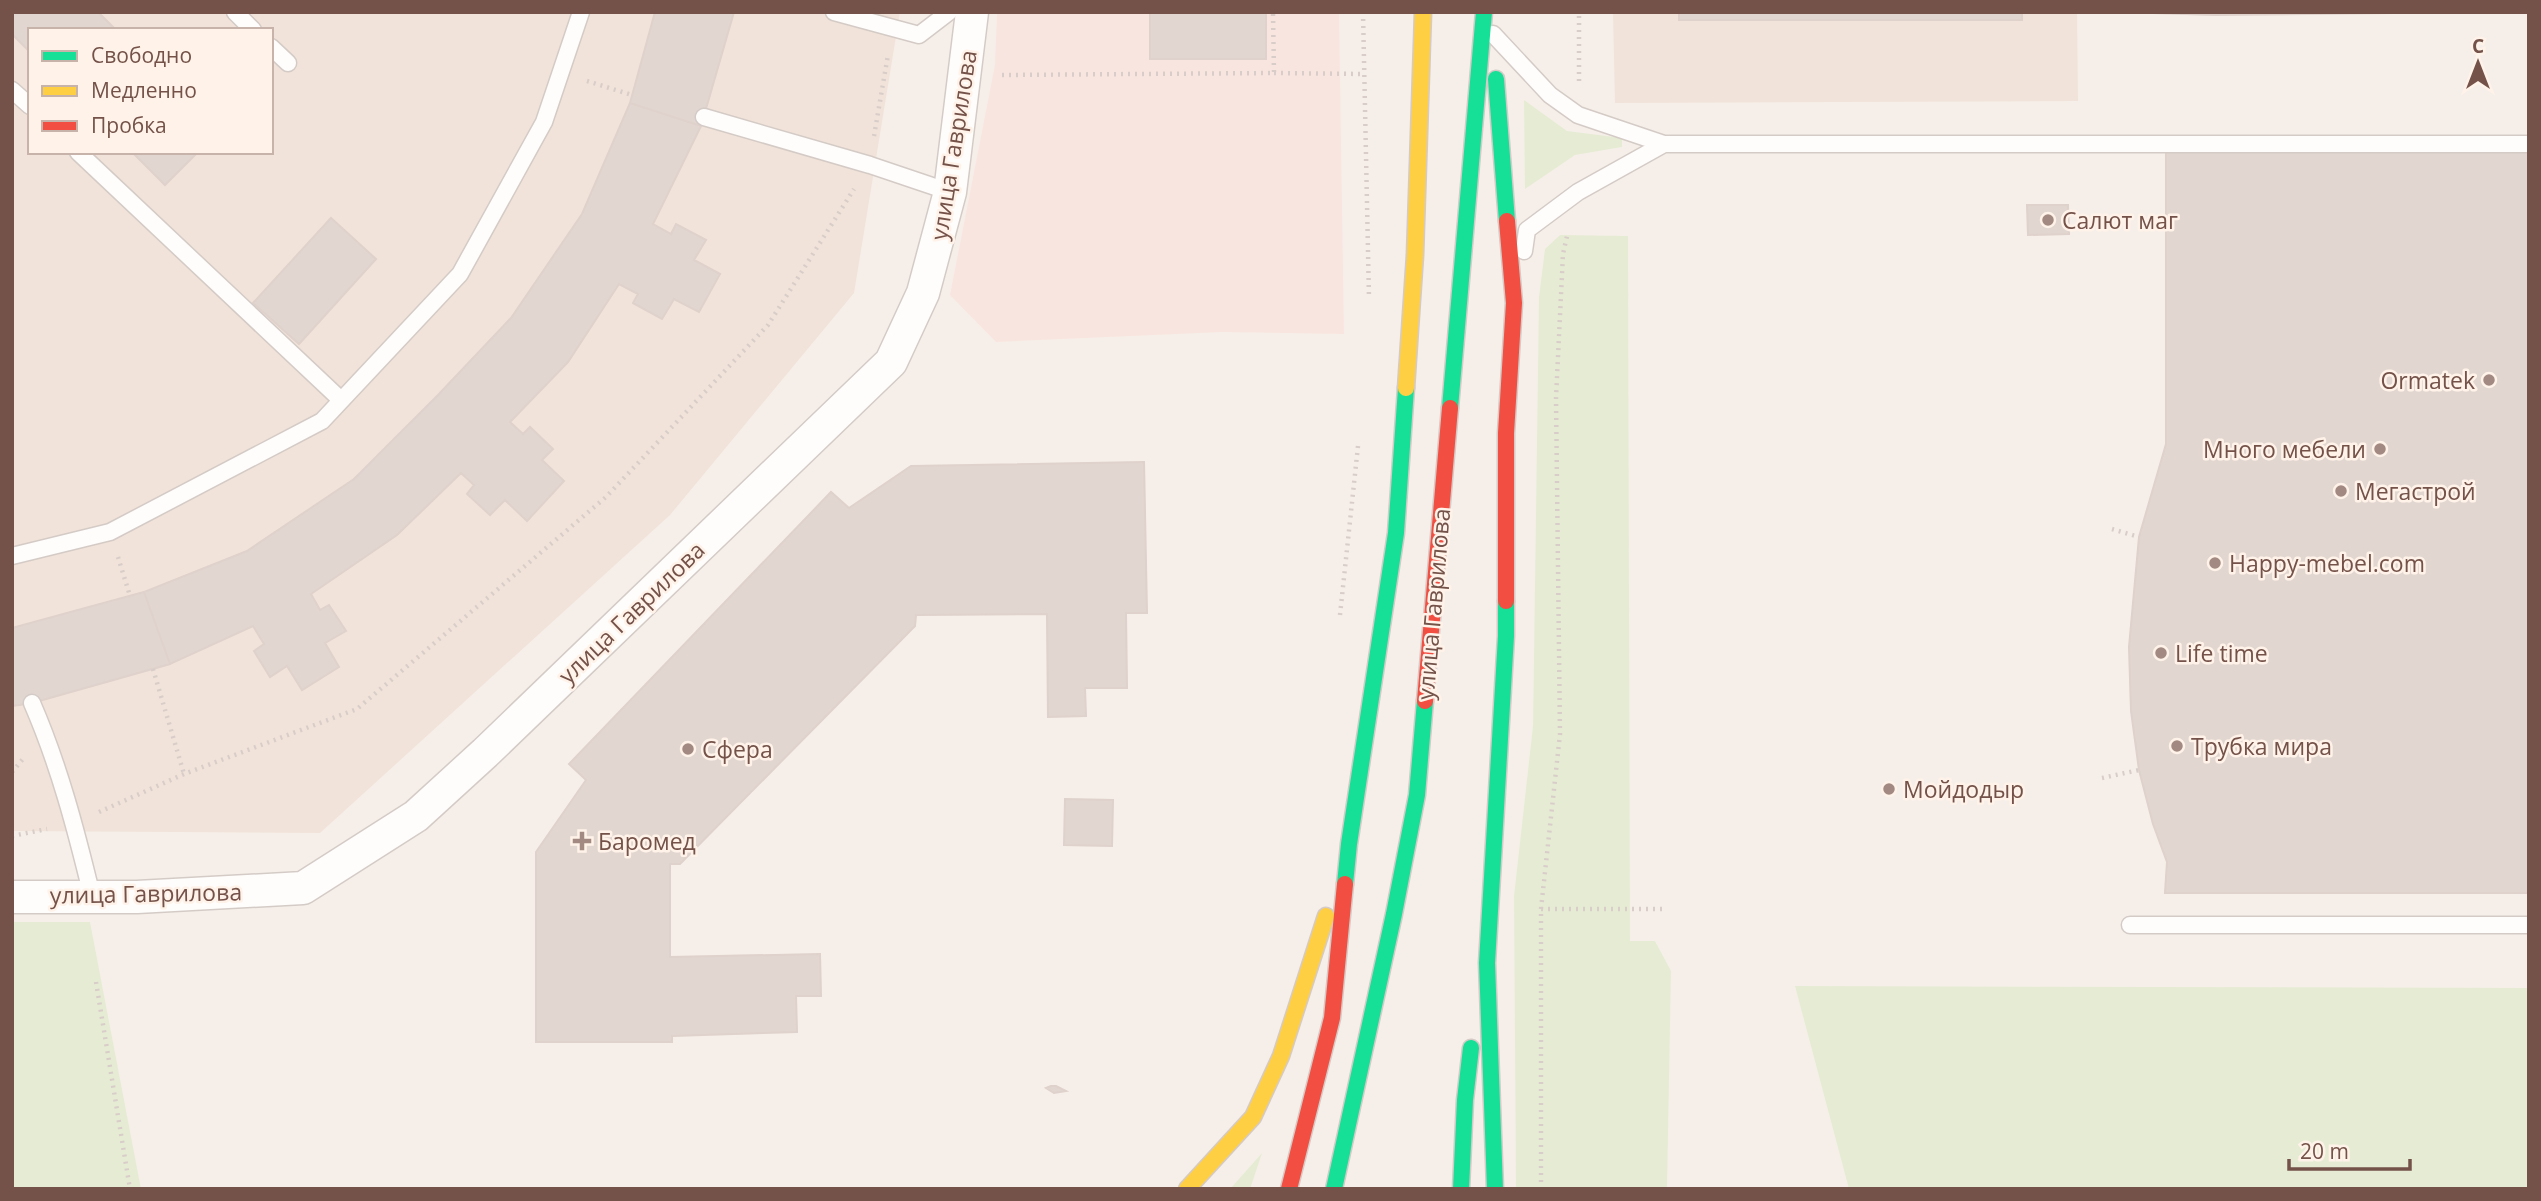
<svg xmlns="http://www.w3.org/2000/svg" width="2541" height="1201" font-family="'Open Sans',sans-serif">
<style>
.residential{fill:#f1e3d9;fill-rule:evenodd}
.commercial{fill:#f9e5df}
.green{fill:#e6ecd4}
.building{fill:#e2d6d1;stroke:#dfd1cb;stroke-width:2}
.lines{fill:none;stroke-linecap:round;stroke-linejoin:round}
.lane-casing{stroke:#d4cbc6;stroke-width:19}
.street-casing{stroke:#d4cbc6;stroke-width:35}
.fast-casing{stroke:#d5cac6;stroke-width:19}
.slow-casing{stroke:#d5cac6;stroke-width:19}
.jam-casing{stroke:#d5cac6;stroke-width:19}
.path{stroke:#d8cdc9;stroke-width:4.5;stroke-dasharray:2 5;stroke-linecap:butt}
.lane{stroke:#fefdfc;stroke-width:16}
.street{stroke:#fefdfc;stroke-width:32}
.fast{stroke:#16e098;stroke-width:16}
.slow{stroke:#ffcf43;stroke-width:16}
.jam{stroke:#f24e42;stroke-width:16}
.poi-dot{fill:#a28981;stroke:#fff3e9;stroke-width:2.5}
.labels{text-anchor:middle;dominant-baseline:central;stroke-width:5;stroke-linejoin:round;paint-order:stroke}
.street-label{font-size:23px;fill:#745249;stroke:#fff3e9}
.poi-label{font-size:23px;fill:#745249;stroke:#fff3e9;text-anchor:start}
</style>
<rect width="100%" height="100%" fill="#f6efe9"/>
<path class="residential" d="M12 12H900L854 293 670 515 320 833 12 831ZM30 30H271V152H30Z
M1613 12H2077L2078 101 1615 103Z"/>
<path class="commercial" d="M997 12H1339L1344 334 1222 332 996 342 950 295 995 65Z"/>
<path class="green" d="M1524 100 1567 131 1622 138V147L1575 155 1525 189Z
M1560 235 1628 236 1630 941H1655L1671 971 1667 1189H1516L1514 896 1533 726 1539 297 1545 249Z
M12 922H90L141 1189H12Z
M1795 986 2529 988V1189H1849Z
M1262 1153 1250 1189H1230Z"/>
<path class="building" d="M12 12H98L116 30H30V52L12 34Z
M655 12H734L701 126 630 103Z
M1150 12H1266V59H1150Z
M1679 12H2022V20H1679Z
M2120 12H2480L2216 15Z
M630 103 701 126 653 224 671 234 676 224 706 240 694 260 720 274 699 312 674 299 662 319 633 303 638 294 619 284 568 362 510 422 523 434 530 427 553 449 542 460 564 481 527 521 505 500 490 515 467 494 474 485 461 473 397 535 311 594 320 610 329 605 346 631 325 643 339 667 302 690 287 666 270 677 254 651 264 644 253 626 170 664 144 592 247 551 354 479 438 395 511 318 582 214Z
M2166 149H2529V893H2165L2167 862 2153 824 2139 770 2131 711 2129 647 2139 537 2166 444Z
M132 152H198L165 185Z
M2027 205H2068L2069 234 2028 235Z
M331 218 376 259 299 344 253 303Z
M1144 462 1147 613H1126L1127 688H1085L1086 716 1048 717 1047 614 916 615 915 626 680 864H670V957L820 954 821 996H796L797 1032 672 1036V1042H536V852L586 780 569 764 831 492 849 508 911 466Z
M144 592 170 664 32 703 12 706V628Z
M1065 799 1113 800 1112 846 1064 845Z
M1051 1086H1056L1066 1091 1054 1093 1046 1088Z"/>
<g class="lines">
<g class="lane-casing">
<path id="lane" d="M235 12 253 30
M834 12 919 35 949 12
M1493 34 1550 95 1578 115 1664 144H2529
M271 47 288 63
M12 90 30 106
M704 117 870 165 950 192
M78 152 341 400
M1524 251 1527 230 1578 192 1664 144
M12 556 110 532 322 421 460 274 544 122 581 12
M32 703C59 765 76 830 92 896
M2130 925H2529"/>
</g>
<g class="street-casing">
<path id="street" d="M12 897H137L303 888 416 816 485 753 891 362 923 293 950 192 972 12"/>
</g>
<g class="fast-casing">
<path id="fast" d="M1496 79 1507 221
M1450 408 1484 12
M1345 884 1349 844 1396 533 1406 388
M1334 1189 1394 914 1417 795 1425 701
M1461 1189 1465 1100 1471 1048
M1495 1189 1487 963 1506 636V601"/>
</g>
<g class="slow-casing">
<path id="slow" d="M1406 388 1415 255 1423 12
M1187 1189 1253 1117 1281 1056 1326 916"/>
</g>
<g class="jam-casing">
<path id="jam" d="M1506 601V433L1514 303 1507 221
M1425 701 1450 408
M1289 1189 1332 1018 1345 884"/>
</g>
<path class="path" d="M1363 12 1369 298
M1274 73 1364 74
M1002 75 1274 73 1273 12
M587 81 632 95
M1579 81V12
M874 136 888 55
M2112 529 2139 537
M118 557 130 596
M1340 615 1358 446
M153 669 184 774
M12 772 23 759
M2102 778 2139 770
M99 812 184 774 357 709 606 497 768 325 854 189
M12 836 47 829
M1541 909H1663
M96 982 130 1189
M1541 1189V909L1560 734 1556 398 1563 254 1567 236"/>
<use href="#lane" class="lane"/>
<use href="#street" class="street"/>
<use href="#fast" class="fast"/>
<use href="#slow" class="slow"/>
<use href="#jam" class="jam"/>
</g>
<g class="poi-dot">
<circle cx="2048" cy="220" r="7"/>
<circle cx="2489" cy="380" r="7"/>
<circle cx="2380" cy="449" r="7"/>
<circle cx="2341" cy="491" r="7"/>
<circle cx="2215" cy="563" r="7"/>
<circle cx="2161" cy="653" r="7"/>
<circle cx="2177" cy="746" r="7"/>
<circle cx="688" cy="749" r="7"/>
<circle cx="1889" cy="789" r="7"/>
<path d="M578.5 830.5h7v7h7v7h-7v7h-7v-7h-7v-7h7z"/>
</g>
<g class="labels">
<g class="street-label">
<text transform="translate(953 145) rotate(-81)">улица Гаврилова</text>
<text transform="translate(1433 604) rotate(-85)">улица Гаврилова</text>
<text transform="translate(631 612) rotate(-44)">улица Гаврилова</text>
<text transform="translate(146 893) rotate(-1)">улица Гаврилова</text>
</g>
<g class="poi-label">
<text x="2062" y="220">Салют маг</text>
<text x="2475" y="380" text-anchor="end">Ormatek</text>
<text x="2366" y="449" text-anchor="end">Много мебели</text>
<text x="2355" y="491">Мегастрой</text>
<text x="2229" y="563">Happy-mebel.com</text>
<text x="2175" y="653">Life time</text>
<text x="2191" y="746">Трубка мира</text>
<text x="702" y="749">Сфера</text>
<text x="1903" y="789">Мойдодыр</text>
<text x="598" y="841">Баромед</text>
</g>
</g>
<rect width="2541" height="1201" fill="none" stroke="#745249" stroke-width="28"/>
<rect x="28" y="28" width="245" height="126" fill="#fff3e9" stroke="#c7b3a9" stroke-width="2"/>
<rect x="42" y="51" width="35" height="10" fill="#16e098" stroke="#c7b3a9" stroke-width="2"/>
<text x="91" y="63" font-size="21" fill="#745249">Свободно</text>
<rect x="42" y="86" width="35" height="10" fill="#ffcf43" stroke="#c7b3a9" stroke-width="2"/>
<text x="91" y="98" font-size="21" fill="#745249">Медленно</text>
<rect x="42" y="121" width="35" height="10" fill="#f24e42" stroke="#c7b3a9" stroke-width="2"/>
<text x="91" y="133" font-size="21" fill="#745249">Пробка</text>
<g transform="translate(2478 63)" stroke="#fff3e9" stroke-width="5" paint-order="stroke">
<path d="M0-5L12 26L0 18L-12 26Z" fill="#745249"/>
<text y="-10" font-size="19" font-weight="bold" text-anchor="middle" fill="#745249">С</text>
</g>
<path d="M2289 1159v10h121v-10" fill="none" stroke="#745249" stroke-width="3.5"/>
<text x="2300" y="1159" font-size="21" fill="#745249" stroke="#fff3e9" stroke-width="5" paint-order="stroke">20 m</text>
</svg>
